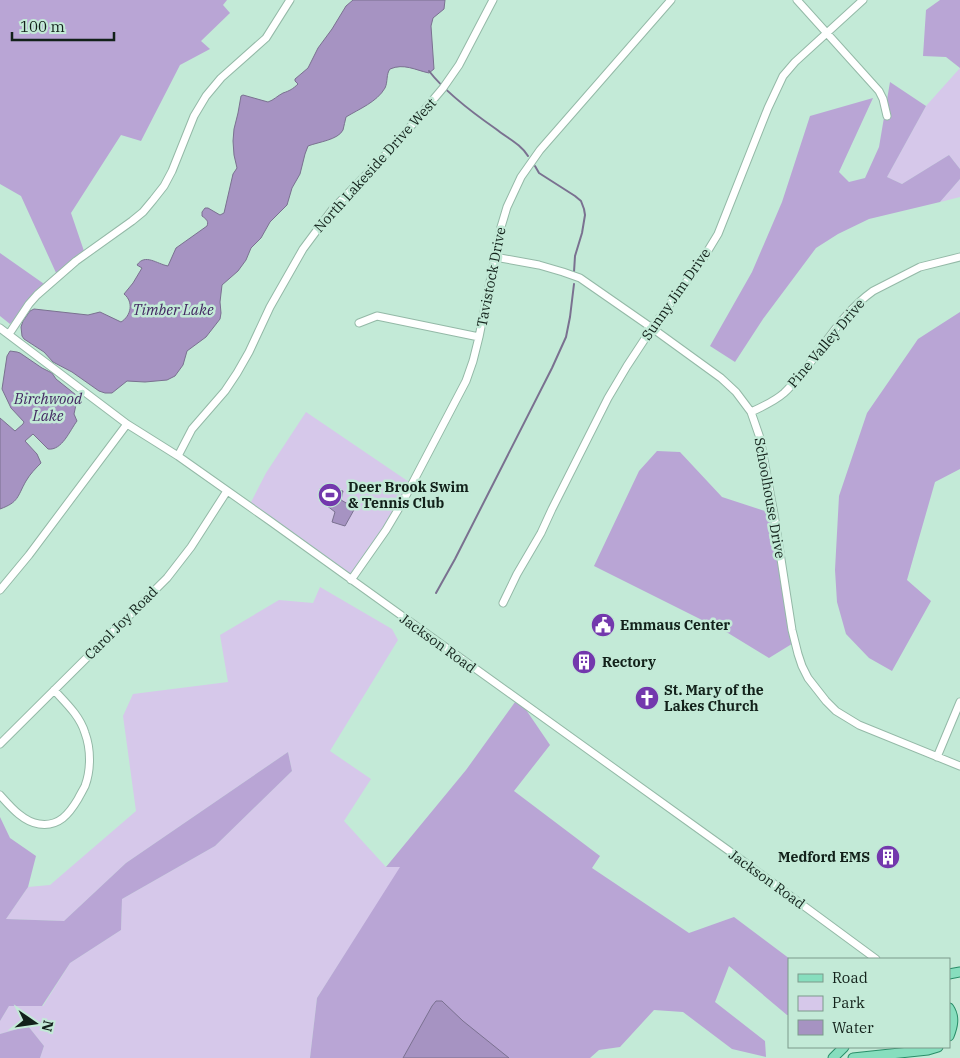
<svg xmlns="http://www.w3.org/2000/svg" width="960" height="1058" font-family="'IBM Plex Serif',serif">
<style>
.green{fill:#d6c8ea}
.forest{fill:#b9a5d5}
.water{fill:#a693c2;stroke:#7a7190}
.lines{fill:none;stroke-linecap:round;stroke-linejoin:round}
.stream{stroke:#7a7190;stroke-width:2}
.minor-casing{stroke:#94b9a7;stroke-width:9}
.major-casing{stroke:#2a8e69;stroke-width:11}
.minor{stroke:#fff;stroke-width:7}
.major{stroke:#87debe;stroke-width:9}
.labels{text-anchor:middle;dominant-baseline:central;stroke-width:5;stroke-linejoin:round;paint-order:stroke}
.street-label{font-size:14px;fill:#12211a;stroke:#c3ead7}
.poi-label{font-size:14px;font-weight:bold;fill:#12211a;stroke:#c3ead7;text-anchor:start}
.water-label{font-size:15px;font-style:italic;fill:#432862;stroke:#c3ead7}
</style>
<rect width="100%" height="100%" fill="#c3ead7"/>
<path class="green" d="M960 68V169L949 155 902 184 887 177 926 106Z
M960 179V197L940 202Z
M306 412 412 484 351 580 249 506 266 473Z
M320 587 392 629 398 640 330 751 371 779 344 821 386 867H401L317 998 310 1058H40L44 1046 28 1026 0 1034V1021L9 1006H43L70 963 121 930 122 899 215 846 292 771 288 752 126 863 64 921 6 919 28 887 50 885 136 811 123 716 133 694 228 682 220 635 279 600 313 603Z"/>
<path class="forest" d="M0 0H227L223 5 230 13 201 41 210 49 180 65 141 141 121 135 71 213 85 254 57 275 21 196 0 184Z
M940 0H960V68L946 57 923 56 926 10Z
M890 82 926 106 887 177 902 184 949 155 960 169V179L940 202 869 219 838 234 816 248 763 319 735 362 710 346 752 272 782 202 810 116 873 98 839 172 849 182 865 178 879 147Z
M0 253 47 286 10 324 0 316Z
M960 312V469L935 482 907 580 931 601 892 671 869 658 846 634 837 602 835 570 839 496 867 413 918 339Z
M657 451 680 452 722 497 774 514 795 642 769 658 728 633 594 566 639 471Z
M518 698 550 745 514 791 600 856 592 868 689 933 734 917 790 959H789V1015H787L729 966 715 1002 765 1041 766 1057 732 1049 683 1012 654 1010 620 1047 599 1050 590 1058H310L317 998 400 867H386L466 770Z
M288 752 292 771 215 846 122 899 121 930 70 963 42 1006H9L0 1021V817L10 838 36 856 28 887 6 919 64 921 126 863Z
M28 1026 44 1046 40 1058H0V1034Z"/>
<path class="water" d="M353 0H445L444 9 433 18 431 26 434 69 429 73C415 70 404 63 390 69 386 74 388 82 385 88 377 102 359 109 346 117 345 121 344 126 343 130 338 140 318 142 308 146L305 154 300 174 292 188 287 205 270 222 261 238 251 248 246 260 238 271 222 285 220 302 221 313 220 319 206 337 187 351 183 365 175 376 167 380 145 382 127 381 112 393H105L99 391 72 372 53 362 44 352 24 339 22 336 21 327 23 321 30 311 34 309 88 315 100 312 121 322C131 316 134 302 124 294L133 283 142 268 137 265C145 253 157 264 168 266L176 248 207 226C209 221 206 219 202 216V212L205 208H208L220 215 224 213 233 174 237 168 234 155 233 141 234 129 238 113 241 96 243 95 268 102C274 100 277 96 283 93 289 91 293 89 298 84L295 81V79L308 68 318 48 332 29 346 6Z
M10 351 17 352 20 353 42 368 52 373 56 379 76 395 77 400 74 414 77 421C70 430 62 451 48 449L33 434 25 441 37 454 41 463C36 468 30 474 26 481 17 497 19 502 0 509V418L15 431 23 424 24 422 11 408 2 389 7 356Z
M335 489 343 491 341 500 355 508 345 526 332 522 335 512 326 505Z
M436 1001H442L444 1003 463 1021 509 1058H403L432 1006Z"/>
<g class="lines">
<path class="stream" d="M429 71C446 93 473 113 496 129 507 138 521 144 528 156
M535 166 539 173 575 196 581 201 584 209 585 215 582 233 575 256 574 272
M436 593 455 559 552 368 566 337 570 317 574 284"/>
<g class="minor-casing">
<path id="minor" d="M797 0 879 91 883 99 887 116
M495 257 539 265 563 272 580 278 652 328 721 378 736 392 751 412 760 438 774 514 792 630 798 654 802 666 808 678 826 701 836 711 859 725 960 766
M359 323 377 316 479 337
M0 328 127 424 178 456 270 521 732 853 876 959
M9 334 29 304 37 295 76 261 132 221 143 212 153 200 164 186 172 171 194 116 206 96 221 78 266 38 290 0
M751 412C762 407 775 401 784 393 817 362 835 318 873 291L920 267 960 257
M178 456 192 429 225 391 237 373 249 352 270 307 303 249 332 210 395 145 443 88 459 65 493 0
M351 580 386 530 402 503 466 381 473 361 479 337 501 227 507 207 521 177 540 150 671 0
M0 590 29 555 127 424
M503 603 517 574 541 533 552 509 608 398 627 366 652 328 701 262 718 234 768 108 783 76 795 62 863 0
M0 744 167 578 191 547 227 491
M937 757 960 702
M0 795C10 806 23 822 39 824 59 827 69 814 78 799 80 795 83 790 85 786 91 770 91 749 85 733 80 716 66 703 54 690"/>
</g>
<g class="major-casing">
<path id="major" d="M949 974 960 972
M949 1008C955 1017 953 1026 949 1036
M833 1058 844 1047
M853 1058 928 1050 938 1047"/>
</g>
<use href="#minor" class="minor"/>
<use href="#major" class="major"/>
</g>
<defs>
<g id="stadium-disc" transform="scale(1.25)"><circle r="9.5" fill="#7338ad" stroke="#c3ead7"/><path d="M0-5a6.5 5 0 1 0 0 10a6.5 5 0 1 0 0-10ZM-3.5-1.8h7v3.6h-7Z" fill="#fff"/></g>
<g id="civic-disc" transform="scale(1.25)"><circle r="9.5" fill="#7338ad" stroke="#c3ead7"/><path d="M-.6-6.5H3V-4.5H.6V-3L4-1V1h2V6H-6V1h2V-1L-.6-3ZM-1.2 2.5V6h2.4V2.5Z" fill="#fff"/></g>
<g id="building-disc" transform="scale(1.25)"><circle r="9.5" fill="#7338ad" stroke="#c3ead7"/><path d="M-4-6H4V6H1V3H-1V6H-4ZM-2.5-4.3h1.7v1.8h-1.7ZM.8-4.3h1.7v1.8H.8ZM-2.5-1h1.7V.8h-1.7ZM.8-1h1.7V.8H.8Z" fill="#fff"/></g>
<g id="church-disc" transform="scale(1.25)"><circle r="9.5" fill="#7338ad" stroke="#c3ead7"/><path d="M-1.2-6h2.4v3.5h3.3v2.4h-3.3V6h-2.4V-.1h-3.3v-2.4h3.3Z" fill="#fff"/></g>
</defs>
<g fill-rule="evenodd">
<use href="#stadium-disc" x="330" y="495"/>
<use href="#civic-disc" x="603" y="625"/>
<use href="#building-disc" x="584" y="662"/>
<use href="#church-disc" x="647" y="698"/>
<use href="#building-disc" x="888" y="857"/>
</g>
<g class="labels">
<g class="street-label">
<text transform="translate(375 165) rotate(-48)">North Lakeside Drive West</text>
<text transform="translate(491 277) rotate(-79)">Tavistock Drive</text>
<text transform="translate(676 294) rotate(-55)">Sunny Jim Drive</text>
<text transform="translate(826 343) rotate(-50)">Pine Valley Drive</text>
<text transform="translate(770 498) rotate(80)">Schoolhouse Drive</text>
<text transform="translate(121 623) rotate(-45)">Carol Joy Road</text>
<text transform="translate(438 643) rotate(36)">Jackson Road</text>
<text transform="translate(767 879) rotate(36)">Jackson Road</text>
</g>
<g class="poi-label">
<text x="348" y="487">Deer Brook Swim<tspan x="348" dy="16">&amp; Tennis Club</tspan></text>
<text x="620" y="625">Emmaus Center</text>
<text x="602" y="662">Rectory</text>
<text x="664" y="690">St. Mary of the<tspan x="664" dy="16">Lakes Church</tspan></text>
<text x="870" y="857" text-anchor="end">Medford EMS</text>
</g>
<g class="water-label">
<text x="173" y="309">Timber Lake</text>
<text x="48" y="398">Birchwood<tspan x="48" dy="17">Lake</tspan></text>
</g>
</g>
<rect x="788" y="958" width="162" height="90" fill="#c3ead7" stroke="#7c9a8b"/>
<rect x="798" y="974" width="25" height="8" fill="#87debe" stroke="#7c9a8b"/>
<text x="832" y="983" font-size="15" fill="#12211a">Road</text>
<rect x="798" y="996" width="25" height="15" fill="#d6c8ea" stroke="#7c9a8b"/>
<text x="832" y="1008" font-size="15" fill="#12211a">Park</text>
<rect x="798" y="1020" width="25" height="15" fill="#a693c2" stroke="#7c9a8b"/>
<text x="832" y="1033" font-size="15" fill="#12211a">Water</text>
<g transform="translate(35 1023) rotate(103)" stroke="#c3ead7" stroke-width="4" paint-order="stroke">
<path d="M0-4L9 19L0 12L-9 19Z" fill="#12211a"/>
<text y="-8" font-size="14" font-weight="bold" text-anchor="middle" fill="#12211a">N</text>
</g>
<path d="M12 32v8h102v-8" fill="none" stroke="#12211a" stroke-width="2.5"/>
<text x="20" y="32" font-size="15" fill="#12211a" stroke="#c3ead7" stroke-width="4" paint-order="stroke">100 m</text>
</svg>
